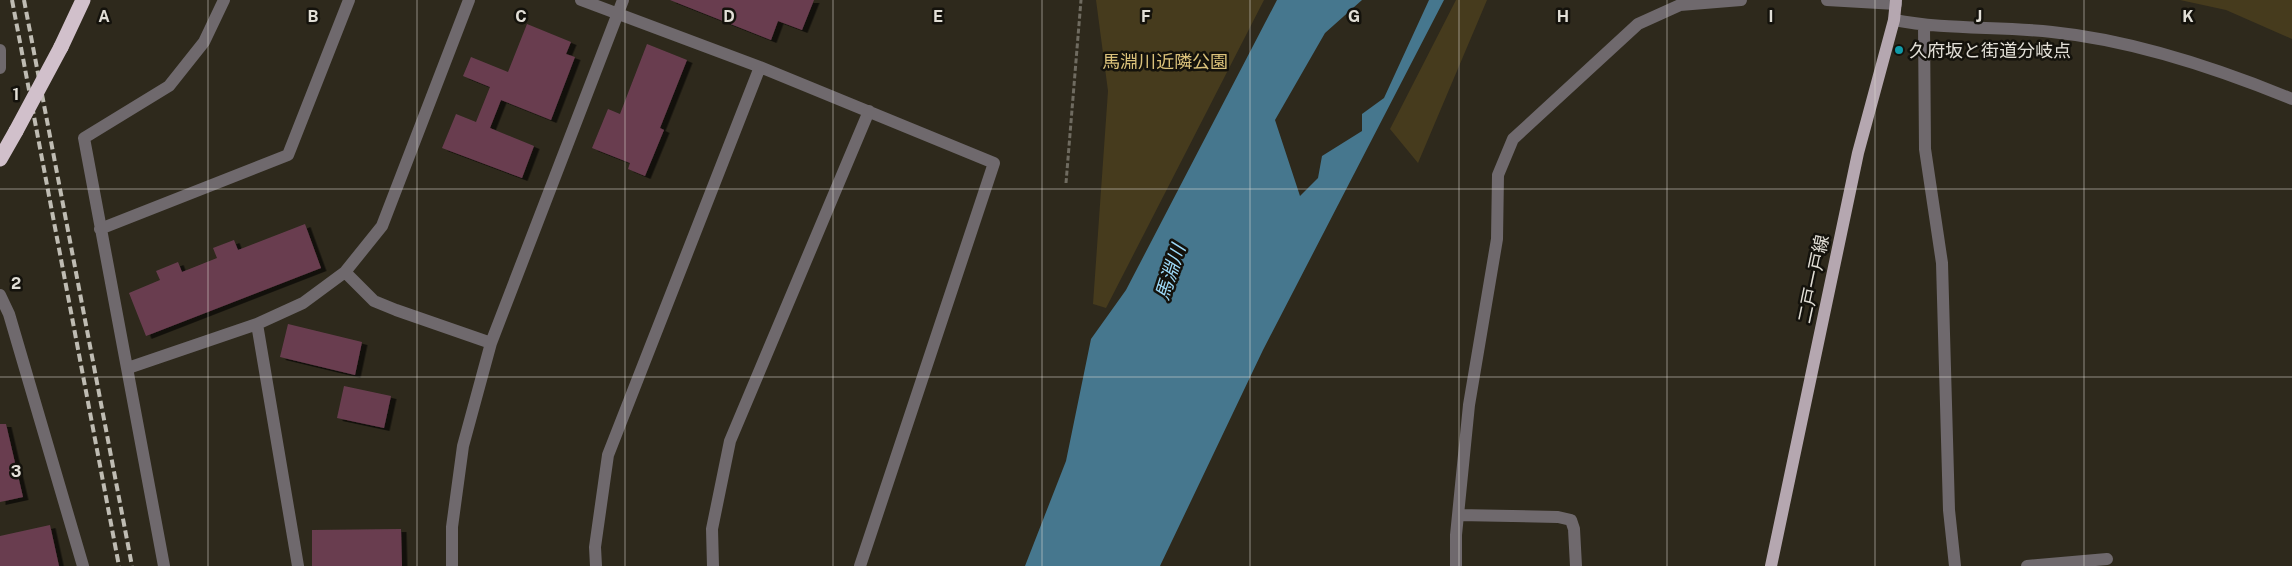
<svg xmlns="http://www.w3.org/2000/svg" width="2292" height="566" font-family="'Public Sans','Noto Sans JP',sans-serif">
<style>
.green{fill:#463b1d}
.water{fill:#46778e}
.building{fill:#693e50;filter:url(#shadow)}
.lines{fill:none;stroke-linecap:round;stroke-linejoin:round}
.path{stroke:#6f6b60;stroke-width:3;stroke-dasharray:5 2.5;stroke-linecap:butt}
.minor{stroke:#6f696d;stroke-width:12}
.major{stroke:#b5a7b0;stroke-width:12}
.highway{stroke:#d1c0cb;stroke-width:15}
.rail{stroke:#bfbcb3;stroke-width:4;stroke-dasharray:8 4;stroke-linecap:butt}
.highway-bridge{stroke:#d1c0cb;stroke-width:15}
.grid{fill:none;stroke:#e2dfd7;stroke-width:1;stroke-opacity:0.55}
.culture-dot{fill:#0f9aa8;stroke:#14120c;stroke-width:2}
.labels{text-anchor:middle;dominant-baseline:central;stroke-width:5;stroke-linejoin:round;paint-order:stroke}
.poi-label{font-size:18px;fill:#e2dfd7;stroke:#14120c;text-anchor:start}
.park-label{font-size:18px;fill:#dbc27b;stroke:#14120c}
.street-label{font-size:18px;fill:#e2dfd7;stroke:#14120c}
.water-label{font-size:19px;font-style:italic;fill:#9ddaf9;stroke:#14120c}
.grid-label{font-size:16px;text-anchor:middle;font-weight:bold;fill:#e2dfd7;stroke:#14120c;stroke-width:5;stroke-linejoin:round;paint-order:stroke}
</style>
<defs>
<filter id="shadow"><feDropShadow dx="5.5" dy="3" stdDeviation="0" flood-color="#0009"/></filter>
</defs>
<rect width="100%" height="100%" fill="#2e291c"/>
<path class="green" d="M1096 0H1264L1106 308 1093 304 1108 91Z
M1456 0H1487L1418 163 1390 129Z
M2180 0H2292V39L2226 10Z"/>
<path class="water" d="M1277 0H1362L1325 33 1275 120 1300 196 1318 178 1322 156 1362 131V114L1384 98 1429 0H1444L1263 350 1160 566H1025L1066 461 1091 339 1126 290Z"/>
<path class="building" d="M670 0H814L802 30 778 21 771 40Z
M527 24 571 42 566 54 575 57 551 120 501 100 490 128 534 146 522 178 442 148 456 114 476 122 490 87 463 76 471 57 508 72Z
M647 44 687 60 660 128 664 130 645 176 628 169 630 163 592 148 608 109 620 114Z
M305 224 321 268 146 336 129 293 160 280 156 271 178 262 182 272 217 258 213 248 234 240 238 250Z
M288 324 362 342 355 375 280 357Z
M344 386 391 396 384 428 337 418Z
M0 424H6L23 497 0 502Z
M50 525 59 566H0V536Z
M401 529 402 566H312V530Z"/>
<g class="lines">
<path class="path" d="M1066 183 1081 0"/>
<path class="minor" d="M581 0 760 67 994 163 860 566
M1827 0 1896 4
M1894 20C1946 30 1999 26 2052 32 2131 40 2219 69 2292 99
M1924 26 1925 149 1942 263 1949 510 1955 566
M0 50V68
M100 229 288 155 349 0
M345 272 374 301 396 310 491 343
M0 295 9 314 83 566
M257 324 298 566
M128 368 257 324 303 303 345 272 382 226 469 0
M1458 515 1558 517 1571 520 1574 529 1576 566
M164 566 84 138 169 86 204 42 224 0
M452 566V527L463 446 491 343 623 0
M596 566 595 547 608 455 760 67
M713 566 712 529 730 441 869 111
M1456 566V535L1469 405 1497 239 1498 175 1513 139 1638 24 1680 5 1741 0
M2027 566 2107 559"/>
<path class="major" d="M1771 566 1858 153 1894 20 1896 0"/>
<path class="highway" d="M61 47 83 0
M0 159 16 131"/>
<path class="rail" d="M12 0 119 566
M24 0 132 566"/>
<path class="highway-bridge" d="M16 131 61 47"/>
</g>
<path class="grid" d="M208 0V566M417 0V566M625 0V566M833 0V566M1042 0V566M1250 0V566M1459 0V566M1667 0V566M1875 0V566M2084 0V566M0 189H2292M0 377H2292"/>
<circle class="culture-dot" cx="1899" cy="50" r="5"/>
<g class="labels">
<g class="poi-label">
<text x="1909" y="50">久府坂と街道分岐点</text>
</g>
<g class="park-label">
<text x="1165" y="61">馬淵川近隣公園</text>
</g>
<g class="street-label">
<text transform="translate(1813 279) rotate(-78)">二戸一戸線</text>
</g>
<g class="water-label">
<text transform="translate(1170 272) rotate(-72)">馬淵川</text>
</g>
</g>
<g class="grid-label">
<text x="104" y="22">A</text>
<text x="313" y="22">B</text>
<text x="521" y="22">C</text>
<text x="729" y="22">D</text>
<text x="938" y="22">E</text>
<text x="1146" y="22">F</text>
<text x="1354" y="22">G</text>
<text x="1563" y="22">H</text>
<text x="1771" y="22">I</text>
<text x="1979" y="22">J</text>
<text x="2188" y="22">K</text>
<text x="16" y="100">1</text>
<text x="16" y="289">2</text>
<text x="16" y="477">3</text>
</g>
</svg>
